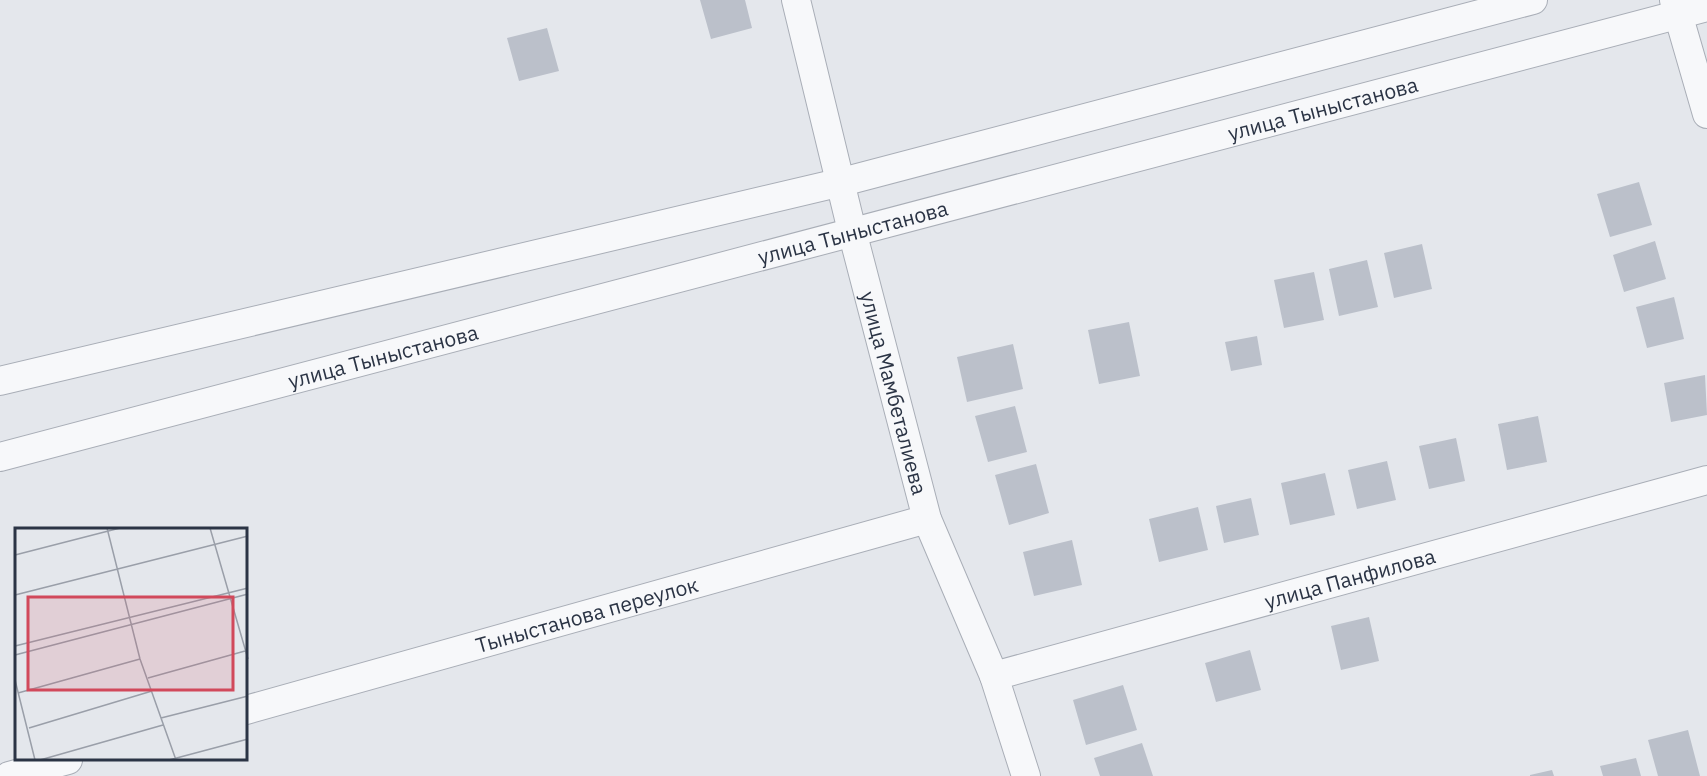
<svg xmlns="http://www.w3.org/2000/svg" width="1707" height="776" font-family="'IBM Plex Sans',sans-serif">
<style>
.building{fill:#bbc0ca}
.lines{fill:none;stroke-linecap:round;stroke-linejoin:round}
.minor-casing{stroke:#a9aeb7;stroke-width:30}
.minor{stroke:#f7f8fa;stroke-width:28}
.labels{text-anchor:middle;dominant-baseline:central;stroke-width:4.5;stroke-linejoin:round;paint-order:stroke}
.street-label{font-size:21px;fill:#2b3445;stroke:#f4f6f9}
.inset-road{fill:none;stroke:#9a9fa9;stroke-width:1.5}
.view{fill:#d1495b;fill-opacity:0.15;stroke:#d1495b;stroke-width:3}
.inset-edge{fill:none;stroke:#2b3445;stroke-width:3}
</style>
<rect width="100%" height="100%" fill="#e4e7ec"/>
<path class="building" d="M700 0H745L752 28 711 39Z
M547 28 559 71 519 81 507 38Z
M1639 182 1652 225 1610 237 1597 194Z
M1655 241 1666 279 1624 292 1613 255Z
M1422 244 1432 289 1394 298 1384 253Z
M1367 260 1378 307 1339 316 1329 269Z
M1314 272 1324 320 1284 328 1274 280Z
M1674 297 1684 339 1647 348 1636 307Z
M1129 322 1140 376 1099 384 1088 330Z
M1257 336 1262 365 1231 371 1225 342Z
M1013 344 1023 389 967 402 957 357Z
M1705 375 1707 415 1671 422 1664 383Z
M1015 406 1027 452 988 462 975 416Z
M1538 416 1547 462 1507 470 1498 424Z
M1456 438 1465 481 1429 489 1419 446Z
M1387 461 1396 500 1357 509 1348 470Z
M1036 464 1049 513 1009 525 995 475Z
M1325 473 1335 515 1290 525 1281 483Z
M1251 498 1259 535 1224 543 1216 506Z
M1198 507 1208 550 1159 562 1149 519Z
M1072 540 1082 585 1034 596 1023 552Z
M1369 617 1379 661 1341 670 1331 626Z
M1250 650 1261 690 1216 702 1205 663Z
M1123 685 1137 730 1086 745 1073 700Z
M1688 730 1700 776H1658L1648 740Z
M1142 743 1153 776H1100L1094 758Z
M1636 758 1641 776H1603L1600 766Z
M1552 770 1554 776H1530V775Z"/>
<g class="lines">
<g class="minor-casing">
<g id="minor">
<path id="s1" d="M796 0 852 231 927 519 994 676 1026 776"/>
<path d="M1674 0 1707 114"/>
<path d="M0 381 842 182 1533 0"/>
<path id="s2" d="M0 457 1707 7"/>
<path id="s3" d="M994 676 1707 480"/>
<path id="s4" d="M246 710 927 519"/>
<path d="M9 776 68 760"/>
</g>
</g>
<use href="#minor" class="minor"/>
</g>
<g class="labels">
<g class="street-label">
<text stroke="none"><textPath href="#s2" startOffset="1368">улица Тыныстанова</textPath></text>
<text stroke="none"><textPath href="#s2" startOffset="882">улица Тыныстанова</textPath></text>
<text stroke="none"><textPath href="#s2" startOffset="396">улица Тыныстанова</textPath></text>
<text stroke="none"><textPath href="#s1" startOffset="405">улица Мамбеталиева</textPath></text>
<text stroke="none"><textPath href="#s3" startOffset="369">улица Панфилова</textPath></text>
<text stroke="none"><textPath href="#s4" startOffset="354">Тыныстанова переулок</textPath></text>
</g>
</g>
<g transform="translate(15 528)">
<rect width="232" height="232" fill="#e4e7ec"/>
<path class="inset-road" d="M92 0 125 131 161 232M195 0 233 131M0 27 105 0M0 67 233 8M0 118 233 60M0 127 233 66M133 150 230 123M0 152 20 232M3 165 125 131M146 190 233 168M14 200 137 163M25 232 148 197M154 232 233 211"/>
<path class="view" d="M13 69H218V162H13Z"/>
<rect width="232" height="232" class="inset-edge"/>
</g>
</svg>
